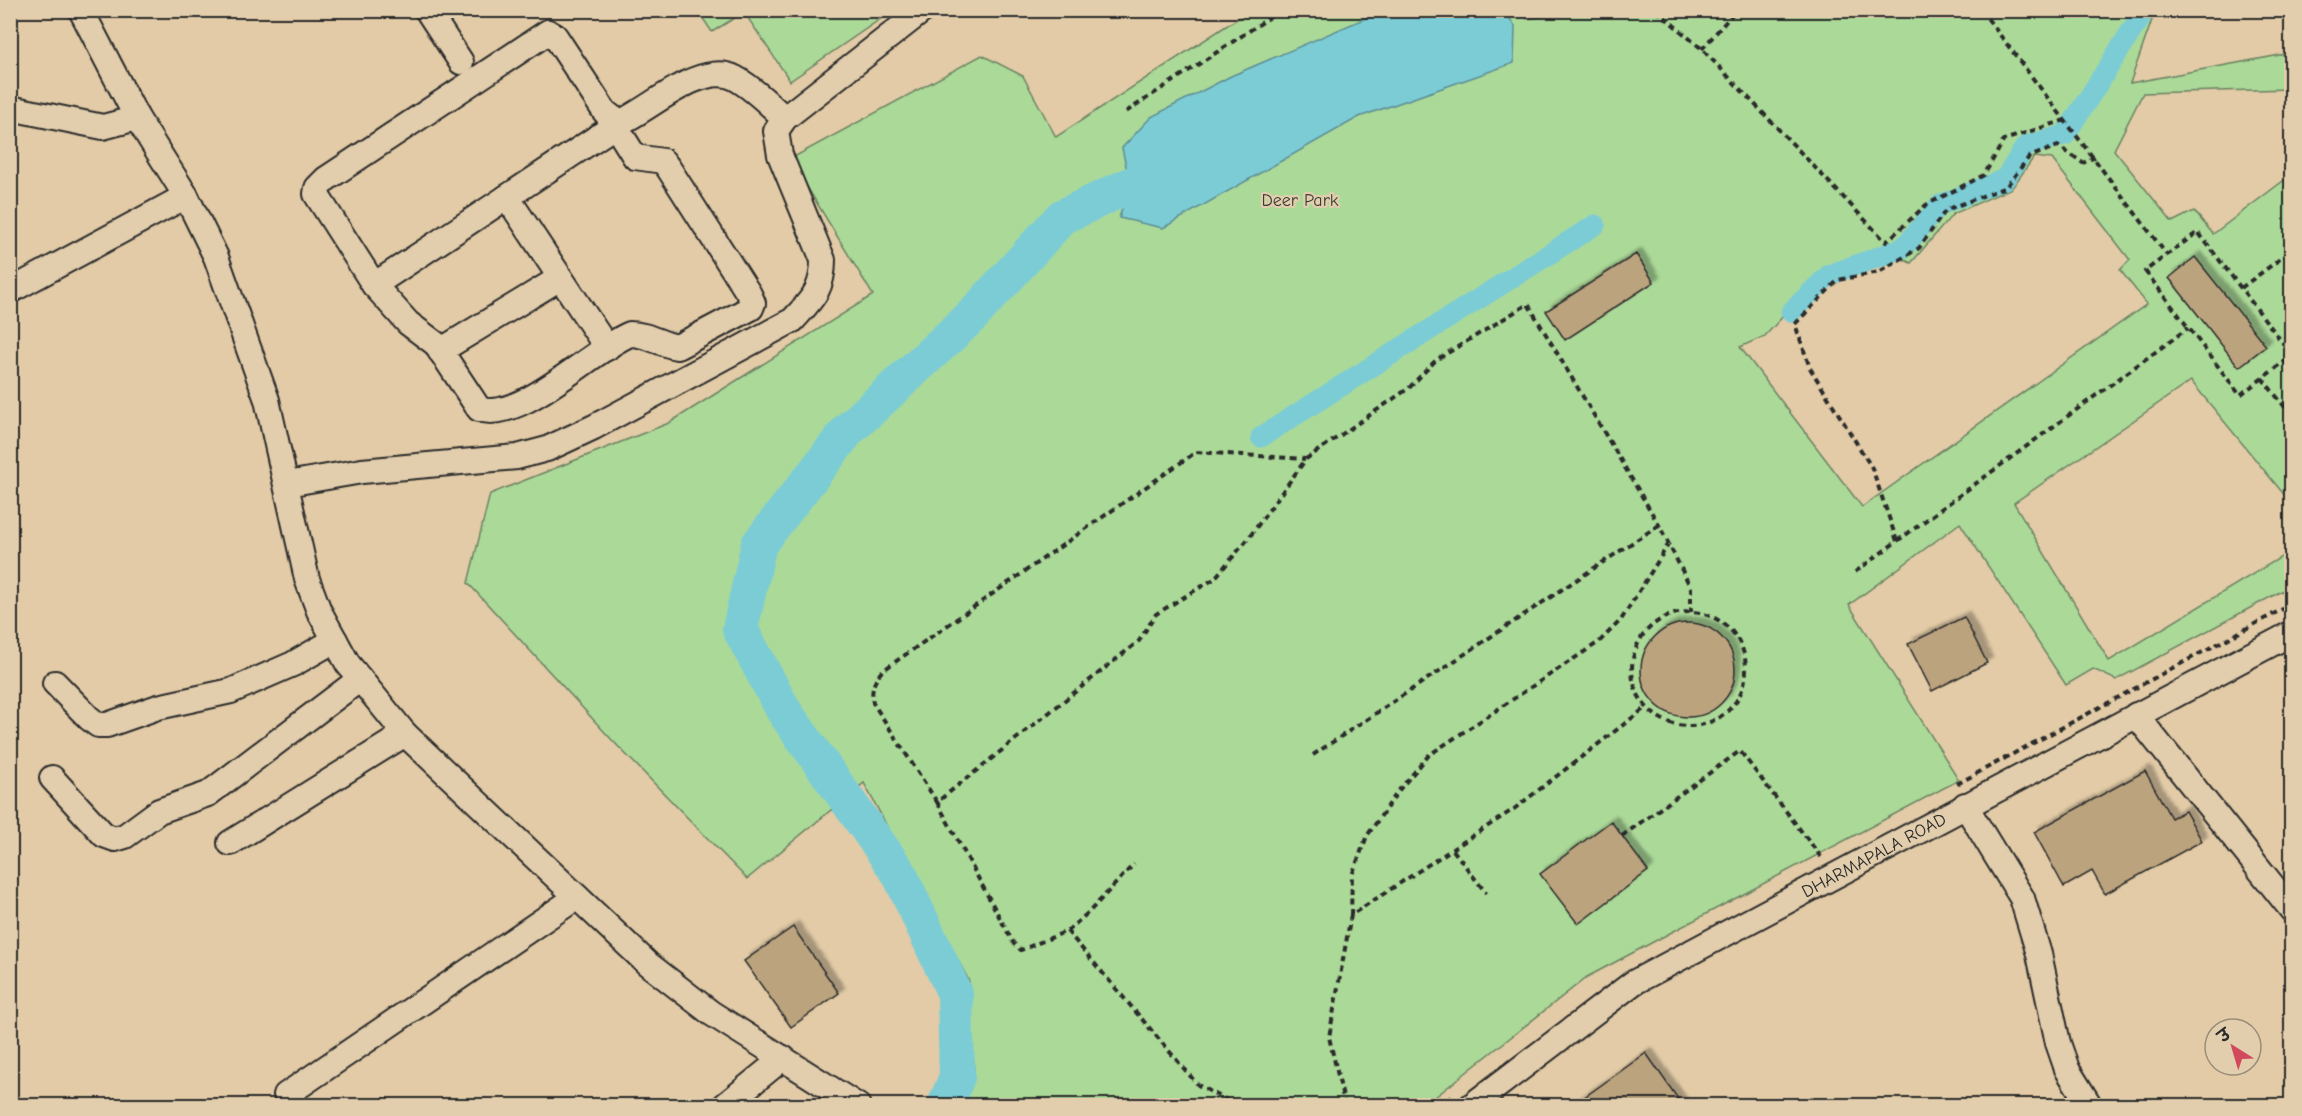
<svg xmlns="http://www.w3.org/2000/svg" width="2302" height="1116" font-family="'Comic Neue','Playpen Sans Deva',sans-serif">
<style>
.green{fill:#abd998;stroke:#6b8262;stroke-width:1.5;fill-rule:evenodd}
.water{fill:#7cccd6;stroke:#5c8c92;stroke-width:1.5}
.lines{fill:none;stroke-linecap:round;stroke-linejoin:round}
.canal{stroke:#7cccd6;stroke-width:21}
.river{stroke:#7cccd6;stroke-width:36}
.building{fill:#bba37e;stroke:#2b2b2b;stroke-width:1.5;filter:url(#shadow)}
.minor-casing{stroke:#2b2b2b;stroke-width:28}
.path{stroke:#2b2b2b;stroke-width:4;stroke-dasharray:6 4.5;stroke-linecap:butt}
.minor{stroke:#e2cead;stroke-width:24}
.labels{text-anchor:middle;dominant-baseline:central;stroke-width:4.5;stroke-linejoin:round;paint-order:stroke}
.park-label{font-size:18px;fill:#383c36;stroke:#e2cead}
.street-label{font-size:18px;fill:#2b2b2b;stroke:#e2cead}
</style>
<defs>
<filter id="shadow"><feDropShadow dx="5.5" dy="-5.5" stdDeviation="1.5" flood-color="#0004"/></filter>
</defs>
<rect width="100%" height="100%" fill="#e2cba6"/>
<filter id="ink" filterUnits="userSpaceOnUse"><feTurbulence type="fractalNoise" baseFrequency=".0167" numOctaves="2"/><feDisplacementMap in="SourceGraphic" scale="12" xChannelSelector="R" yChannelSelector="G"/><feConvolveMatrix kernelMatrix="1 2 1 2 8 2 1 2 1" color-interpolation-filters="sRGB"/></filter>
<g filter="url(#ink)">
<path class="green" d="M887 10 889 13 790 81 744 12 712 32 698 11Z
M1521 10 1527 19 1587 10 2146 11 2152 20 2130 83 2291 53V89L2143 93 2114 150 2172 222 2194 211 2213 234 2291 175V303L2284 309 2292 319 2291 503 2191 381 2014 503 2109 661 2291 551V586L2116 680 2093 669 2066 685 1960 523 1849 605 1959 780 1587 977 1425 1105H957L974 1070 969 981 864 783 747 879 612 740 468 583 490 494 669 423 873 295 790 159 982 55 1023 76 1056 137 1249 11ZM2034 157 2052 159 2130 260 2120 270 2147 304 1862 507 1740 347 1765 336 1817 279 1879 248 1911 263 1953 214 2012 188Z"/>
<path class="water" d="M1382 11H1504L1515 26 1514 63 1359 117 1163 228 1119 218 1130 185 1122 148 1151 117 1231 76Z"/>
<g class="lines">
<path class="canal" d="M1791 312 1829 275 1903 248 1940 205 2005 179 2026 146 2065 135 2143 13
M1261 437 1595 225"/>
<path class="river" d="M945 1106 957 1077 955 994 899 873 784 711 740 629 759 544 848 430 973 315 1062 217 1173 165"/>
</g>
<path class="building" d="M1636 254 1654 282 1565 340 1546 311Z
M2195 257 2266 346 2239 367 2169 278Z
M1964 617 1987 663 1932 691 1908 644Z
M1641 670a47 47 0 1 1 94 0a47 47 0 1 1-94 0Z
M2145 771 2171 818 2185 811 2202 841 2105 894 2092 871 2064 887 2034 832Z
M1611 821 1648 871 1578 924 1540 874Z
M793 927 839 993 791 1027 744 961Z
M1646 1053 1683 1106H1572Z"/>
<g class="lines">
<g class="minor-casing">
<g id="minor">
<path d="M81 10 137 118 186 196 216 257 267 400 307 579 319 611 348 664 405 734 648 964 711 1013 858 1106"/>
<path d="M427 10 461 62"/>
<path d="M10 108 103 127 137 118"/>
<path d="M615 125 635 157 663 161 669 169 749 294 753 303 751 308 677 347C660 344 648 334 630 334 593 349 519 424 479 409L436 344 408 323 374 285 316 194 317 188 326 179 548 32 555 36 605 112 619 123C649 110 702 60 735 78 754 88 769 105 785 118"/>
<path d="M507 197 607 348"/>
<path d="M374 285 619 123"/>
<path d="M10 291 186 196"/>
<path d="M440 351 560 278"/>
<path d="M287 484 362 471 517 457 547 449 594 427 793 320C812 299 823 290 823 260L780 155 776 131 785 118 923 10"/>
<path d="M55 683 89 718 98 725H107L158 707 231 691 293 664 335 640"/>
<path d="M2136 715 2292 910"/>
<path d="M52 778 104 835 115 839 125 836 159 811 208 794 360 679"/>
<path d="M1965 805 2022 898 2039 954 2058 1043 2067 1069 2090 1106"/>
<path d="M230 843 405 734"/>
<path d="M286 1095 577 897"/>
<path d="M724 1106 783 1058"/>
<path id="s1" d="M1471 1106 1633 983 2292 633"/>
</g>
</g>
<path class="path" d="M1545 10H1557
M1656 10 1702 49 1886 242 1926 205 1984 175 2004 140 2065 120
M1981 10 2167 255
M1702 49 1736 10
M1126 112 1281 10
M2241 288 2292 250
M2292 355 2198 232 2145 271 2240 395 2292 356
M2262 378 2292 416
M1897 541 1872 468 1810 368 1795 324 1838 280 1879 272 1919 248 1946 210 2006 187 2029 157 2058 146 2083 163 2095 157
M1855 572 2188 328
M1632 669a57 57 0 1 1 114 0a57 57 0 1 1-114 0Z
M1313 755 1659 525
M1957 784 2292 604
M937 802 873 703C871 690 873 682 882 671L1196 452 1305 459
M1622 836 1740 751 1821 857
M1453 850 1486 893
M1351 915 1352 875 1367 836 1399 790 1429 755 1599 642 1621 620 1668 545
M1067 931 1089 912 1134 864
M1238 1106 1198 1085 1067 931 1021 950 1014 944 937 802 1139 641 1156 614 1214 579 1248 539 1306 459 1409 388 1436 360 1528 304 1659 525 1691 588V612
M1345 1106 1329 1037 1351 915 1514 809 1645 708
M1441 1106 1452 1097"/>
<use href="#minor" class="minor"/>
</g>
</g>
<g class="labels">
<g class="park-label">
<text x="1300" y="200">Deer Park</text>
</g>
<g class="street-label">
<text stroke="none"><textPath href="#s1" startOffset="476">DHARMAPALA ROAD</textPath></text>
</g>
</g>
<rect width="2302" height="1116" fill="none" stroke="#e2cead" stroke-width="36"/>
<rect x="18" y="18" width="2266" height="1080" fill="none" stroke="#2b2b2b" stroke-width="2" filter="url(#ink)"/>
<g transform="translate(2233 1047) rotate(323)"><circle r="28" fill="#e2cead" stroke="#998d79" stroke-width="1.5"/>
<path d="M0-4.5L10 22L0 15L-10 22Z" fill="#d1495b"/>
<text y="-9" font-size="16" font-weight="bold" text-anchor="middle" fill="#2b2b2b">उ</text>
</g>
</svg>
